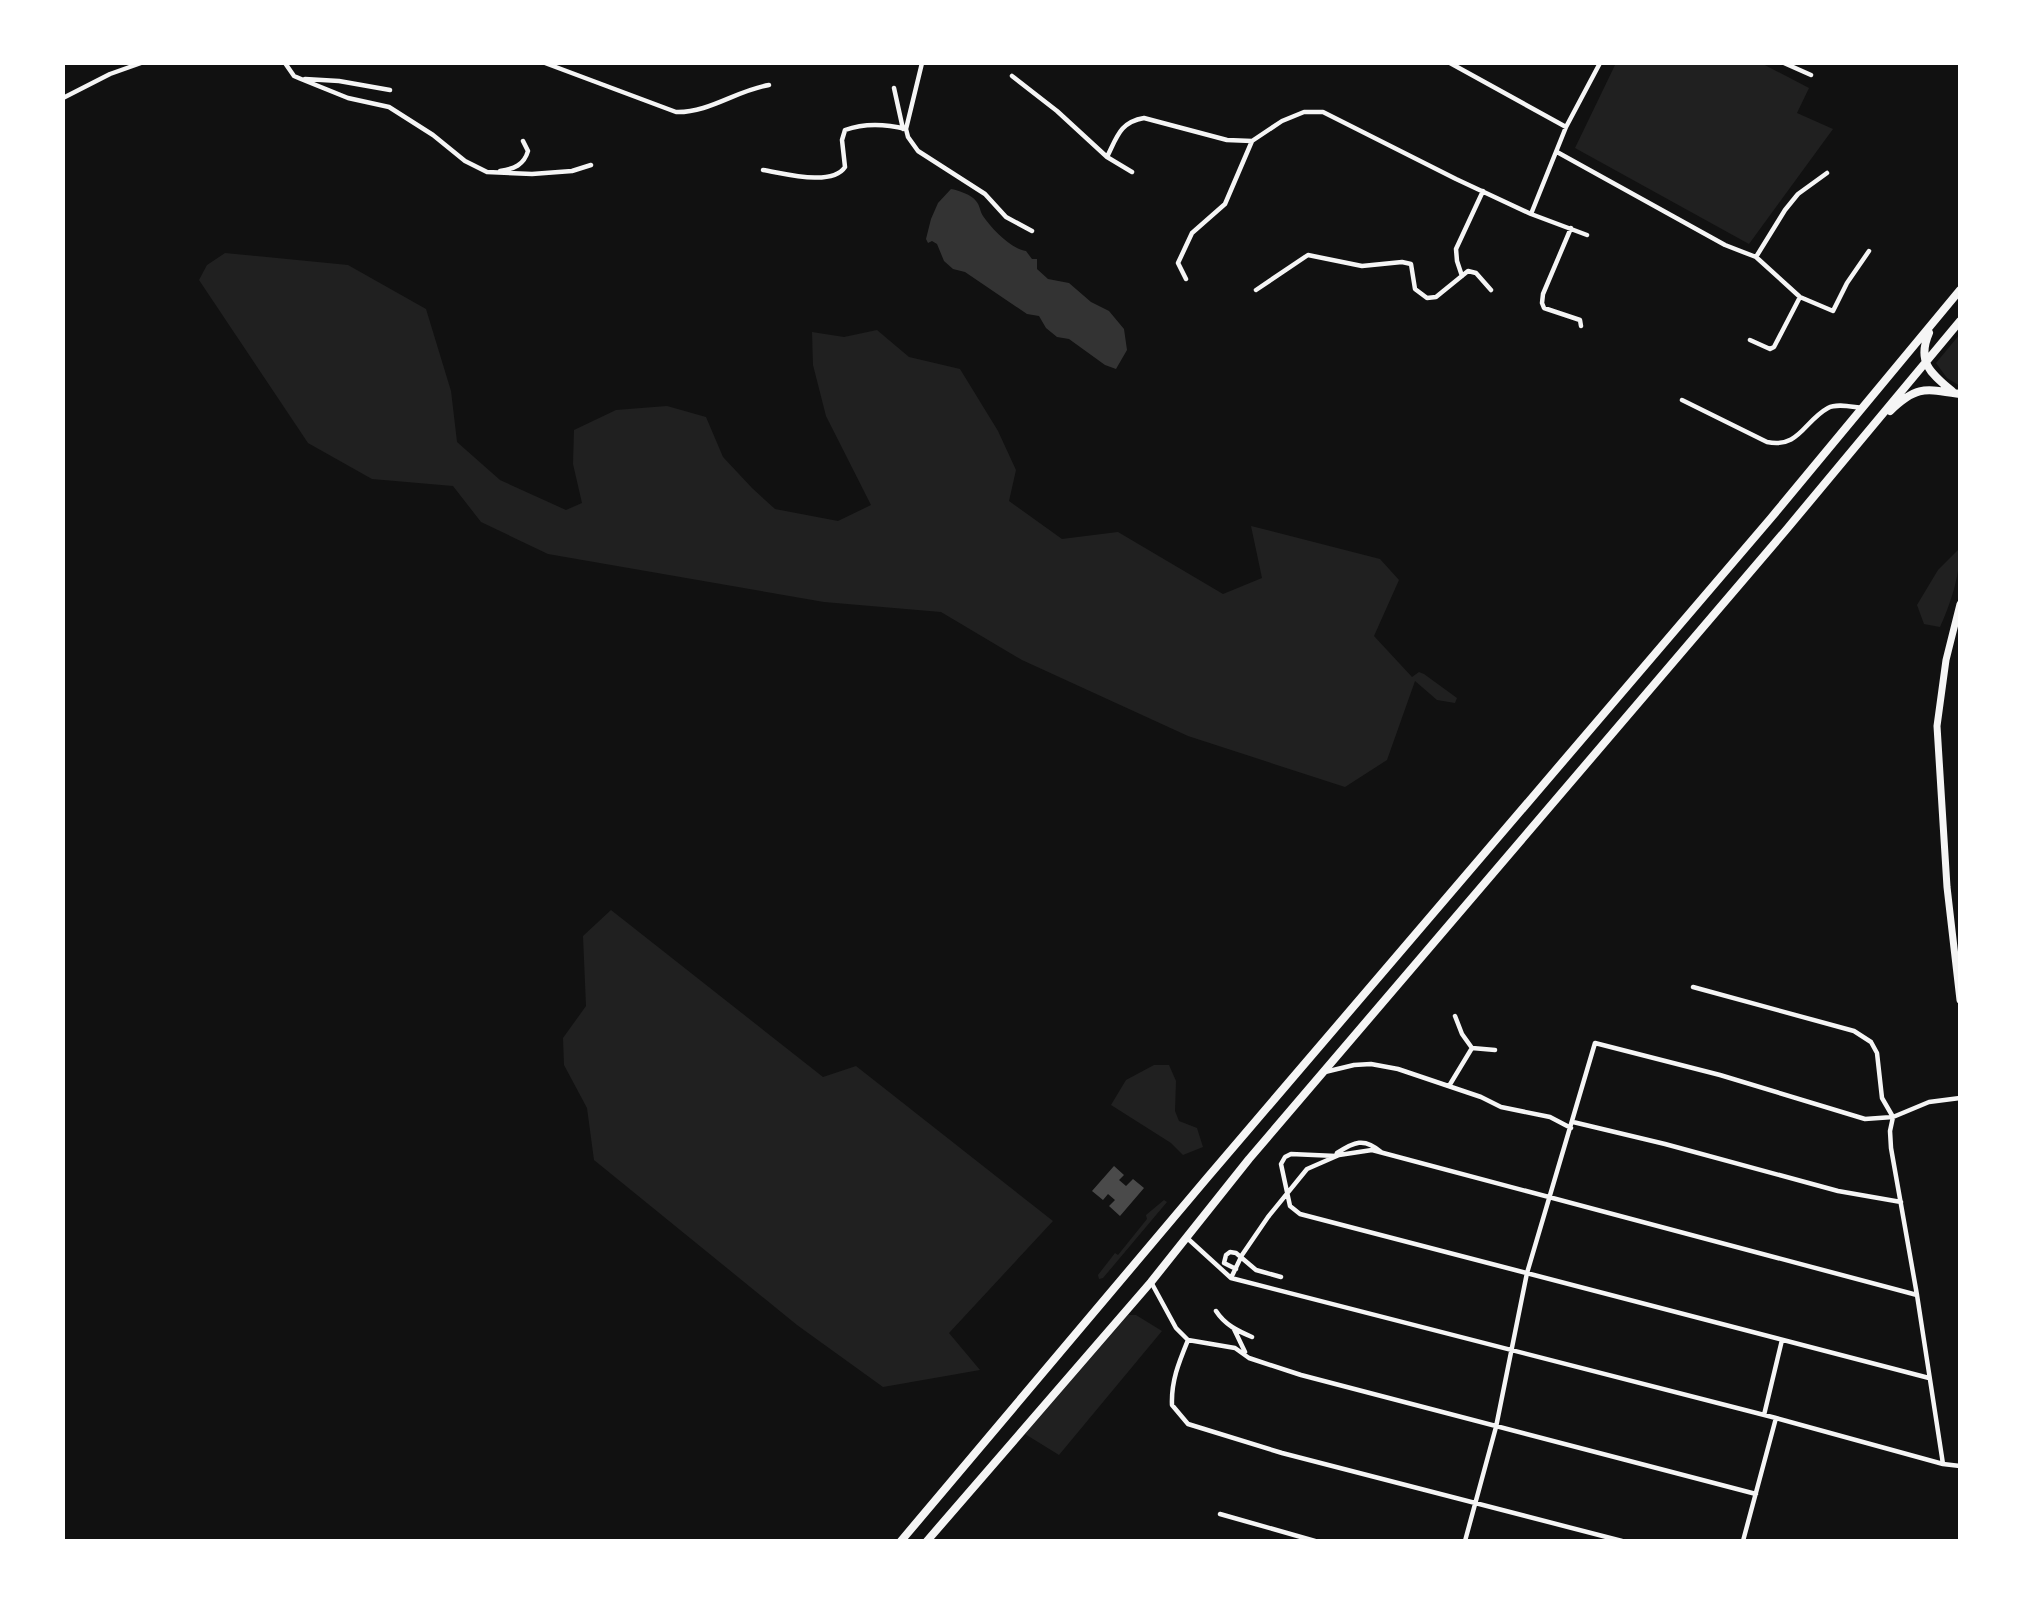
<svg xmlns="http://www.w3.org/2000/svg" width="2023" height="1604" font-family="'Work Sans',sans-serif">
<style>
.green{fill:#202020}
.water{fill:#333}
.building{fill:#4a4a4a}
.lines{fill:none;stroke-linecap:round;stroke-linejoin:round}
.minor{stroke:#f5f5f5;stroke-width:4.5}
.secondary{stroke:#f5f5f5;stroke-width:7}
.trunk{stroke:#f5f5f5;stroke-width:8}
</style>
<rect width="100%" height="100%" fill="#111"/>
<path class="green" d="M1616 63H1761L1809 88 1797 113 1833 129 1749 244 1575 148Z
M225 253 348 265 426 309 451 391 457 442 500 480 566 510 582 503 573 464 574 430 616 410 667 406 706 417 723 457 752 488 775 509 838 521 871 505 826 416 813 365 812 332 844 337 877 330 909 357 960 369 998 431 1016 470 1009 501 1062 539 1118 532 1223 594 1262 578 1251 526 1380 559 1399 580 1374 636 1412 677 1419 672 1424 674 1457 698 1455 703 1437 700 1415 681 1387 760 1345 787 1188 736 1022 660 941 612 824 602 548 554 481 522 453 486 372 479 308 443 199 280 207 265Z
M1960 334V386L1947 378 1936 363Z
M1960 548C1960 575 1951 603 1940 627L1924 624 1917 605 1938 570Z
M611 910 823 1077 856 1066 1053 1221 949 1333 980 1370 883 1387 797 1325 594 1160 587 1108 564 1065 563 1038 586 1006 583 936Z
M1154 1065H1169L1176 1081 1175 1111 1179 1121 1197 1128 1203 1147 1183 1155 1171 1143 1111 1105 1126 1080Z
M1164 1200 1167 1202 1103 1278 1099 1279 1098 1275 1115 1253 1118 1255 1147 1219 1146 1215Z
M1128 1315H1136L1162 1331 1059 1455 1025 1434Z"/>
<path class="water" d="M951 189C958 190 972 195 976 201 980 205 980 212 983 216 992 229 1011 249 1026 251L1032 259H1037V269L1048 279 1069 283 1091 302 1109 311 1124 329 1127 350 1116 369 1105 365 1069 339 1057 337 1046 328 1039 316 1027 314 965 272 953 269 944 261 937 244 932 241 928 243 926 239 931 219 938 203Z"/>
<path class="building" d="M1114 1166 1124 1175 1119 1180 1126 1186 1133 1179 1144 1188 1120 1216 1109 1206 1115 1200 1108 1194 1103 1200 1092 1191Z"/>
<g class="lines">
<path class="minor" d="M285 63 294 76 301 79 348 98 389 107 433 135 465 161 487 172 532 174 572 171 591 165
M545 63 676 112C709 113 737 90 769 85
M1450 63 1566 127
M1784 63 1811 75
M1012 76 1057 111 1107 157 1132 172
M305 79 339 81 390 90
M894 88 903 129
M63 98 110 74 141 63
M906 129 908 137 918 151 985 194 1006 217 1032 231
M1557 152 1725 245 1756 257 1800 297 1833 311 1847 283 1869 251
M1107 157C1117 137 1120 122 1144 118L1227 140 1252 141 1282 121 1304 112H1323L1456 179 1531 214 1587 235
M763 170C783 173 832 187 845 167L842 140 845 130C864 123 886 124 906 129L922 63
M500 171C514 169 524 165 528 151L523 141
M1531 214 1566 127 1600 63
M1571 228 1543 294 1542 303 1544 308 1580 320 1581 326
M1756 257 1785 210 1798 194 1827 173
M1462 276 1457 261 1456 249 1483 191
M1186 279 1178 263 1192 233 1225 204 1252 141
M1256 290 1308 255 1362 266 1402 262 1411 264 1415 289 1427 298 1436 297 1468 271 1476 273 1491 290
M1750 340 1770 349 1774 347 1800 297
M1682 400 1767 442C1799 449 1804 421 1828 408 1837 403 1852 407 1862 408
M1693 987 1854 1031 1871 1042 1877 1053 1882 1098 1893 1117 1890 1131 1891 1148 1917 1295 1943 1464
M1472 1048 1495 1050
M1325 1072 1354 1065 1371 1064 1398 1069 1481 1097 1501 1107 1550 1117 1571 1128
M1449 1086 1472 1048 1462 1034 1455 1016
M1573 1122 1665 1144 1838 1191 1901 1202
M1381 1152C1364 1137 1354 1142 1337 1153L1336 1156 1291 1154 1285 1157 1281 1164 1290 1206 1300 1214 1929 1378
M1186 1237 1231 1278 1776 1418 1943 1464 1960 1466
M1236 1269 1224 1263 1226 1255 1230 1252 1236 1253 1256 1270 1281 1277
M1231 1278 1242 1255 1268 1217 1307 1169 1339 1155 1372 1150 1917 1295
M1151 1282 1176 1328 1188 1340 1235 1348 1249 1358 1301 1375 1756 1494
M1216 1311C1225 1325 1238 1331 1252 1337
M1234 1329 1245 1352
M1188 1340C1179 1362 1171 1381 1172 1405L1188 1424 1282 1453 1622 1541
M1764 1415 1782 1340
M1220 1514 1315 1541
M1465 1541 1496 1427 1527 1273 1595 1043 1720 1075 1865 1119 1893 1117 1929 1102 1960 1098
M1743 1541 1776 1418"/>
<path class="secondary" d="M1960 604 1946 660 1937 726 1947 887 1960 1000"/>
<path class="trunk" d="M1929 333C1916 363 1932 374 1953 392
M1890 411C1917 385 1925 389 1960 394
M901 1541 1207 1178 1771 518 1960 290
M927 1541 1151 1282 1249 1159 1786 530 1960 321"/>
</g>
<rect width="2023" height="1604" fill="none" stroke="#ffffff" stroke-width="130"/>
</svg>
